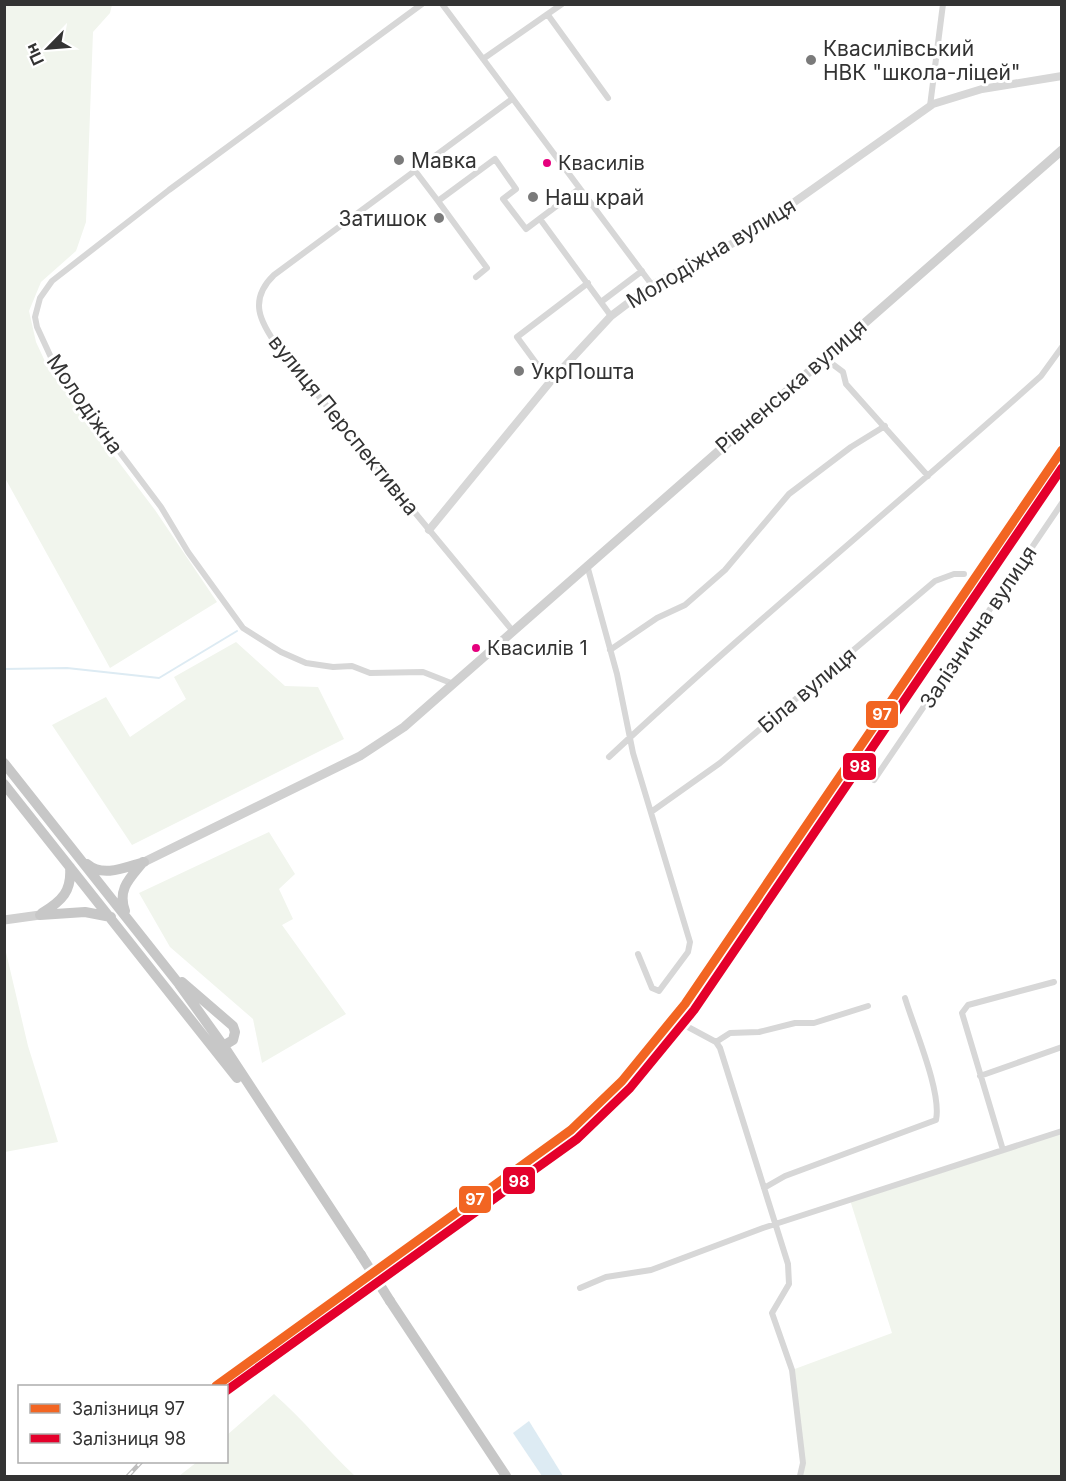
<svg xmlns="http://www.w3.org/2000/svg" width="1066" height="1481" font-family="Inter,sans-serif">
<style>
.green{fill:#f1f5ed}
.water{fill:#ddebf3}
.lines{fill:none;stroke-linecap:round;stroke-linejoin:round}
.stream{stroke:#ddebf3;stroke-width:2}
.minor{stroke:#d7d7d7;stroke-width:6}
.tertiary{stroke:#d7d7d7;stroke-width:8}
.secondary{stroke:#d0d0d0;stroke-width:9}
.trunk{stroke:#c7c7c7;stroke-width:10}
.rail-casing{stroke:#bebebe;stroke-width:4.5}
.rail{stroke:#fff;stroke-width:2;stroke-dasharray:7;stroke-linecap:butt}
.trunk-bridge{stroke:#c7c7c7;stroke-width:10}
.rail-1-casing{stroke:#fff;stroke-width:14}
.rail-2-casing{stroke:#fff;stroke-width:14}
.rail-1{stroke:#f26522;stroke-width:9}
.rail-2{stroke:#e4002b;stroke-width:9}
.poi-dot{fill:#7a7a7a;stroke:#fff;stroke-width:2}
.bus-dot{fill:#e5007d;stroke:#fff;stroke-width:2}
.labels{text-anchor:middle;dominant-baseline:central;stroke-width:6;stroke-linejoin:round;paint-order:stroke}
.bus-label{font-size:20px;fill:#333;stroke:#fff;text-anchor:start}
.poi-label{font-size:21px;fill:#333;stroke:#fff;text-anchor:start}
.street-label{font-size:21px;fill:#333;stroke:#fff}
.line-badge{stroke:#fff;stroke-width:2}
.badge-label{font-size:16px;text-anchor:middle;font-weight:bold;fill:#fff}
</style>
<rect width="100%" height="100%" fill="#fff"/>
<path class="green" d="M4 5H112L110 13 93 32 86 222 76 251 41 282 29 311 36 342 49 370 155 510 217 602 110 668 5 478Z
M236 642 285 686 318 687 344 739 132 845 52 725 106 697 130 737 186 699 174 677Z
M269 832 295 874 279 889 293 919 282 925 346 1014 262 1063 253 1019 170 947 139 893Z
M5 948 28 1046 58 1142 5 1152Z
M1061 1131V1476H800L802 1471 792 1370 892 1333 850 1200Z
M274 1394C303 1419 327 1450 355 1476H179L197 1462H226L227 1435Z"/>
<path class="water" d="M529 1421 563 1476H542L513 1433Z"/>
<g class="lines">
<path class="stream" d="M4 669 67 668 159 678 237 631"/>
<path class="minor" d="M422 4 169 190 52 281 40 298 35 317 37 327 55 366 161 507 188 552 243 628 281 652 306 663 333 667 352 666 370 673 423 672 451 683
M442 4 652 285
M548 15 608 98
M483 59 562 4
M512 99 274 275C248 300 260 322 278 347L512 630
M930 106 943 4
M416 172 438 201 495 159 516 189 503 199 526 229 579 189
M438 201 487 268 476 277
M540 219 611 316
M601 302 642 271
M823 357 843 372 846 384 928 476
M550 382 517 337 588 283
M587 565 617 674 633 753 690 942 688 952 659 991 652 988 638 954
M610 650 657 618 685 605 725 570 789 494 851 447 885 426
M609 757C749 626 898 504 1041 376L1062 347
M874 780 1062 503
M651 812 720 763 935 581 954 574H964
M688 1027 716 1042 720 1048 788 1264 789 1284 772 1313 792 1370 803 1463 800 1476
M716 1042 730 1033 759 1032 795 1023H814L868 1006
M980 1076 1062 1047
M1003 1150 962 1013 968 1005 1054 982
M764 1188 785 1176 936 1120C942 1092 914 1028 905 998
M580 1288 606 1277 651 1270 763 1228 1062 1131"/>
<path class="tertiary" d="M429 530 550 382 611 316 652 285 745 237 933 104 982 89 1062 76"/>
<path class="secondary" d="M144 862 360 756 404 727 1062 150
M4 920 40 915"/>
<path class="trunk" d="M4 763 179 984 227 1051 361 1255
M4 784 237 1078
M87 864C103 878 126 867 144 862
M125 911C117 889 130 878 143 862
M42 913C62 901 72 891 70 867
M40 915 85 912 111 917
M182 982 233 1026 235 1032 233 1040 223 1046 219 1044
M390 1301 506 1476"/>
<g class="rail-casing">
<path id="rail" d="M226 1386 556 1147C609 1103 653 1055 693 1000L1062 456
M128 1476 141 1462"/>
</g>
<use href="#rail" class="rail"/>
<path class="trunk-bridge" d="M361 1255 390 1301"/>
<g class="rail-1-casing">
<path id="rail-1" d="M216 1386 571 1130 622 1081 685 1004 1062 450"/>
</g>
<g class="rail-2-casing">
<path id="rail-2" d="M226 1391 577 1139 630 1088 694 1010 1062 468"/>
</g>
<use href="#rail-1" class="rail-1"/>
<use href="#rail-2" class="rail-2"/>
</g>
<g class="poi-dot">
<circle cx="811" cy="60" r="6"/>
<circle cx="399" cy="160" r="6"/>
<circle cx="533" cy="197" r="6"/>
<circle cx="439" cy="218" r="6"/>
<circle cx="519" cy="371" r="6"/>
</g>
<g class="bus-dot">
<circle cx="547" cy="163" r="5"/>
<circle cx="476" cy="648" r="5"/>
</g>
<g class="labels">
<g class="bus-label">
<text x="558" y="163">Квасилів</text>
<text x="487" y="648">Квасилів 1</text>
</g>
<g class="poi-label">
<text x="823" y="48">Квасилівський<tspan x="823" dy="24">НВК "школа-ліцей"</tspan></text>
<text x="411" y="160">Мавка</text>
<text x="545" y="197">Наш край</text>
<text x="427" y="218" text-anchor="end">Затишок</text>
<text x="531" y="371">УкрПошта</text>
</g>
<g class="street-label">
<text transform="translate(711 253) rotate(-31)">Молодіжна вулиця</text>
<text transform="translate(791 386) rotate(-41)">Рівненська вулиця</text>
<text transform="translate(85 404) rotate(55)">Молодіжна</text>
<text transform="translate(344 425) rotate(51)">вулиця Перспективна</text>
<text transform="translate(978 627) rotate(-56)">Залізнична вулиця</text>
<text transform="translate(807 690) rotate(-40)">Біла вулиця</text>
</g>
</g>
<g class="line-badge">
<rect x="865" y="700" width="34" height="29" rx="6" fill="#f26522"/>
<rect x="842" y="752" width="35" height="29" rx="6" fill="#e4002b"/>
<rect x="502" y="1166" width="34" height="29" rx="6" fill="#e4002b"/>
<rect x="458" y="1185" width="34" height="29" rx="6" fill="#f26522"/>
</g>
<g class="badge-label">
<text x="882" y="720">97</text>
<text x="860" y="772">98</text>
<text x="519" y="1187">98</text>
<text x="475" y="1205">97</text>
</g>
<rect width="1066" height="1481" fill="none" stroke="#333333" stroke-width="12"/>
<rect x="18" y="1385" width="210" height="78" fill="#ffffff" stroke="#adadad" stroke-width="1.5"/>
<rect x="30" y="1404" width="30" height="9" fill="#f26522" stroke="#adadad" stroke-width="1.5"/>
<text x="72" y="1415" font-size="18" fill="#333333">Залізниця 97</text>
<rect x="30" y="1434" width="30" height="9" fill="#e4002b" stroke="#adadad" stroke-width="1.5"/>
<text x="72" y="1445" font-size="18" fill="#333333">Залізниця 98</text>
<g transform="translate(48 48) rotate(245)" stroke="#ffffff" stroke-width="4.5" paint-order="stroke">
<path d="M0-4.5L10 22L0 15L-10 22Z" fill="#333333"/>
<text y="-9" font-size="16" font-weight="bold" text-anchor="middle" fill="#333333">Пн</text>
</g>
</svg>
